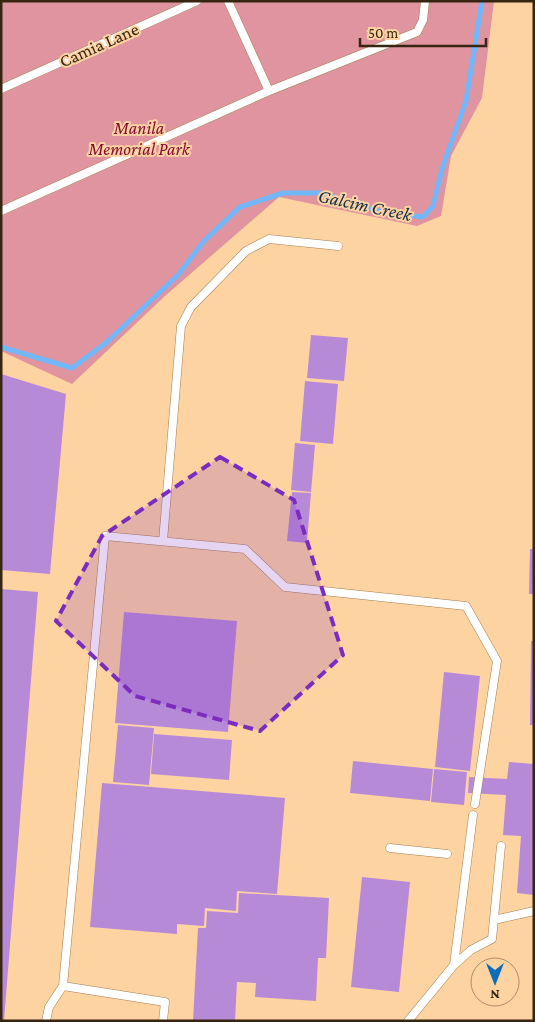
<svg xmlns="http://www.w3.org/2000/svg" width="535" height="1022" font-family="'Crimson Pro',serif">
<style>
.green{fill:#df949f}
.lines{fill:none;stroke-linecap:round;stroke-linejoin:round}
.stream{stroke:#72b6fb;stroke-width:5}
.building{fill:#b78ad8}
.lane-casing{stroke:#a57e4f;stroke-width:9}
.lane{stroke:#fff;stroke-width:8}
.marked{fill:#7b2cbf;fill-opacity:0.2;stroke:#7b2cbf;stroke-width:4;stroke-dasharray:10 6;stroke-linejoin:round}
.labels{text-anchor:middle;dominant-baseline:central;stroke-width:4;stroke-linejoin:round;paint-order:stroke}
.street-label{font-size:18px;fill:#352511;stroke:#fed3a2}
.park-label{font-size:18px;font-style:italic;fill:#840b34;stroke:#fed3a2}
.water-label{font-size:19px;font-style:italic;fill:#122e4a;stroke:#fed3a2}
</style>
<rect width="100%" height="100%" fill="#fed3a2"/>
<path class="green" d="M1 1H494L482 98 451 156 441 216 417 226 279 197 165 296 72 384 1 351Z"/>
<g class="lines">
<path class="stream" d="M1 347 72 368 107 342 178 275 204 241 240 207 283 193H320L379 211 423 217 433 206 442 169 466 101 482 1"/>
</g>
<path class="building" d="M311 335 348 338 344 381 307 378Z
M1 374 66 394 50 574 1 570Z
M305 381 338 384 333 444 300 441Z
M295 443 315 445 311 492 291 490Z
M292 492 311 493 307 543 287 541Z
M530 549H534V594H529Z
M1 589 38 592 4 1021H1Z
M124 612 237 621 228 732 115 723Z
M531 641H534V725H530Z
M444 672 480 676 470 771 435 767Z
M118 725 154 728 149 785 113 782Z
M154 734 232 740 229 780 151 774Z
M353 761 433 769 430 801 350 793Z
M509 762 534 764V895L517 893 521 836 503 835 506 795 468 793 469 777 507 779Z
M434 769 467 772 464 805 431 802Z
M102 783 285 798 277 894 237 891 236 911 205 908 204 926 177 924V934L90 927Z
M362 877 410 882 399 992 351 987Z
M239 893 329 898 326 958H318L316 1001 255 997 256 983 237 982 235 1021H193L198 928H206L207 911 238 913Z"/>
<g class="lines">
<g class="lane-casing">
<path id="lane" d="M228 1 269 91
M1 89 197 1
M1 211 269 91 417 32 423 20 425 1
M163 541 181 326 191 307 246 251 269 239 338 246
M390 848 447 854
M494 920 534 911
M454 965 473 815
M63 986 165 1002 163 1021
M46 1021 49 1007 63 986 105 536 245 549 285 587 466 606 497 661 475 804
M408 1021 454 965 471 950 492 939 501 846"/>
</g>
<use href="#lane" class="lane"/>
</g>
<path class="marked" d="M220 457 294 500 343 655 260 731 135 696 56 621 102 536Z"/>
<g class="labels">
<g class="street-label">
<text transform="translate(99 45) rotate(-24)">Camia Lane</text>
</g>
<g class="park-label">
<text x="139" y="128">Manila<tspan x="139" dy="21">Memorial Park</tspan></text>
</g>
<g class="water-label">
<text transform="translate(365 205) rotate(12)">Galcim Creek</text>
</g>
</g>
<rect width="535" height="1022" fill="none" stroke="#352511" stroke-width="5"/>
<g transform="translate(495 982) rotate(180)"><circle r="24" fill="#fed3a2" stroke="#ae8d68"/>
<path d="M0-4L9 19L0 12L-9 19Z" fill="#0b6eba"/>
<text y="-8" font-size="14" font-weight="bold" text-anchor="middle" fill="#352511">N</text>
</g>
<path d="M360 38v8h126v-8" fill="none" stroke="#352511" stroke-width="2.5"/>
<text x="368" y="38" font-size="15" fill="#352511" stroke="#fed3a2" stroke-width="4" paint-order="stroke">50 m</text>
</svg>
